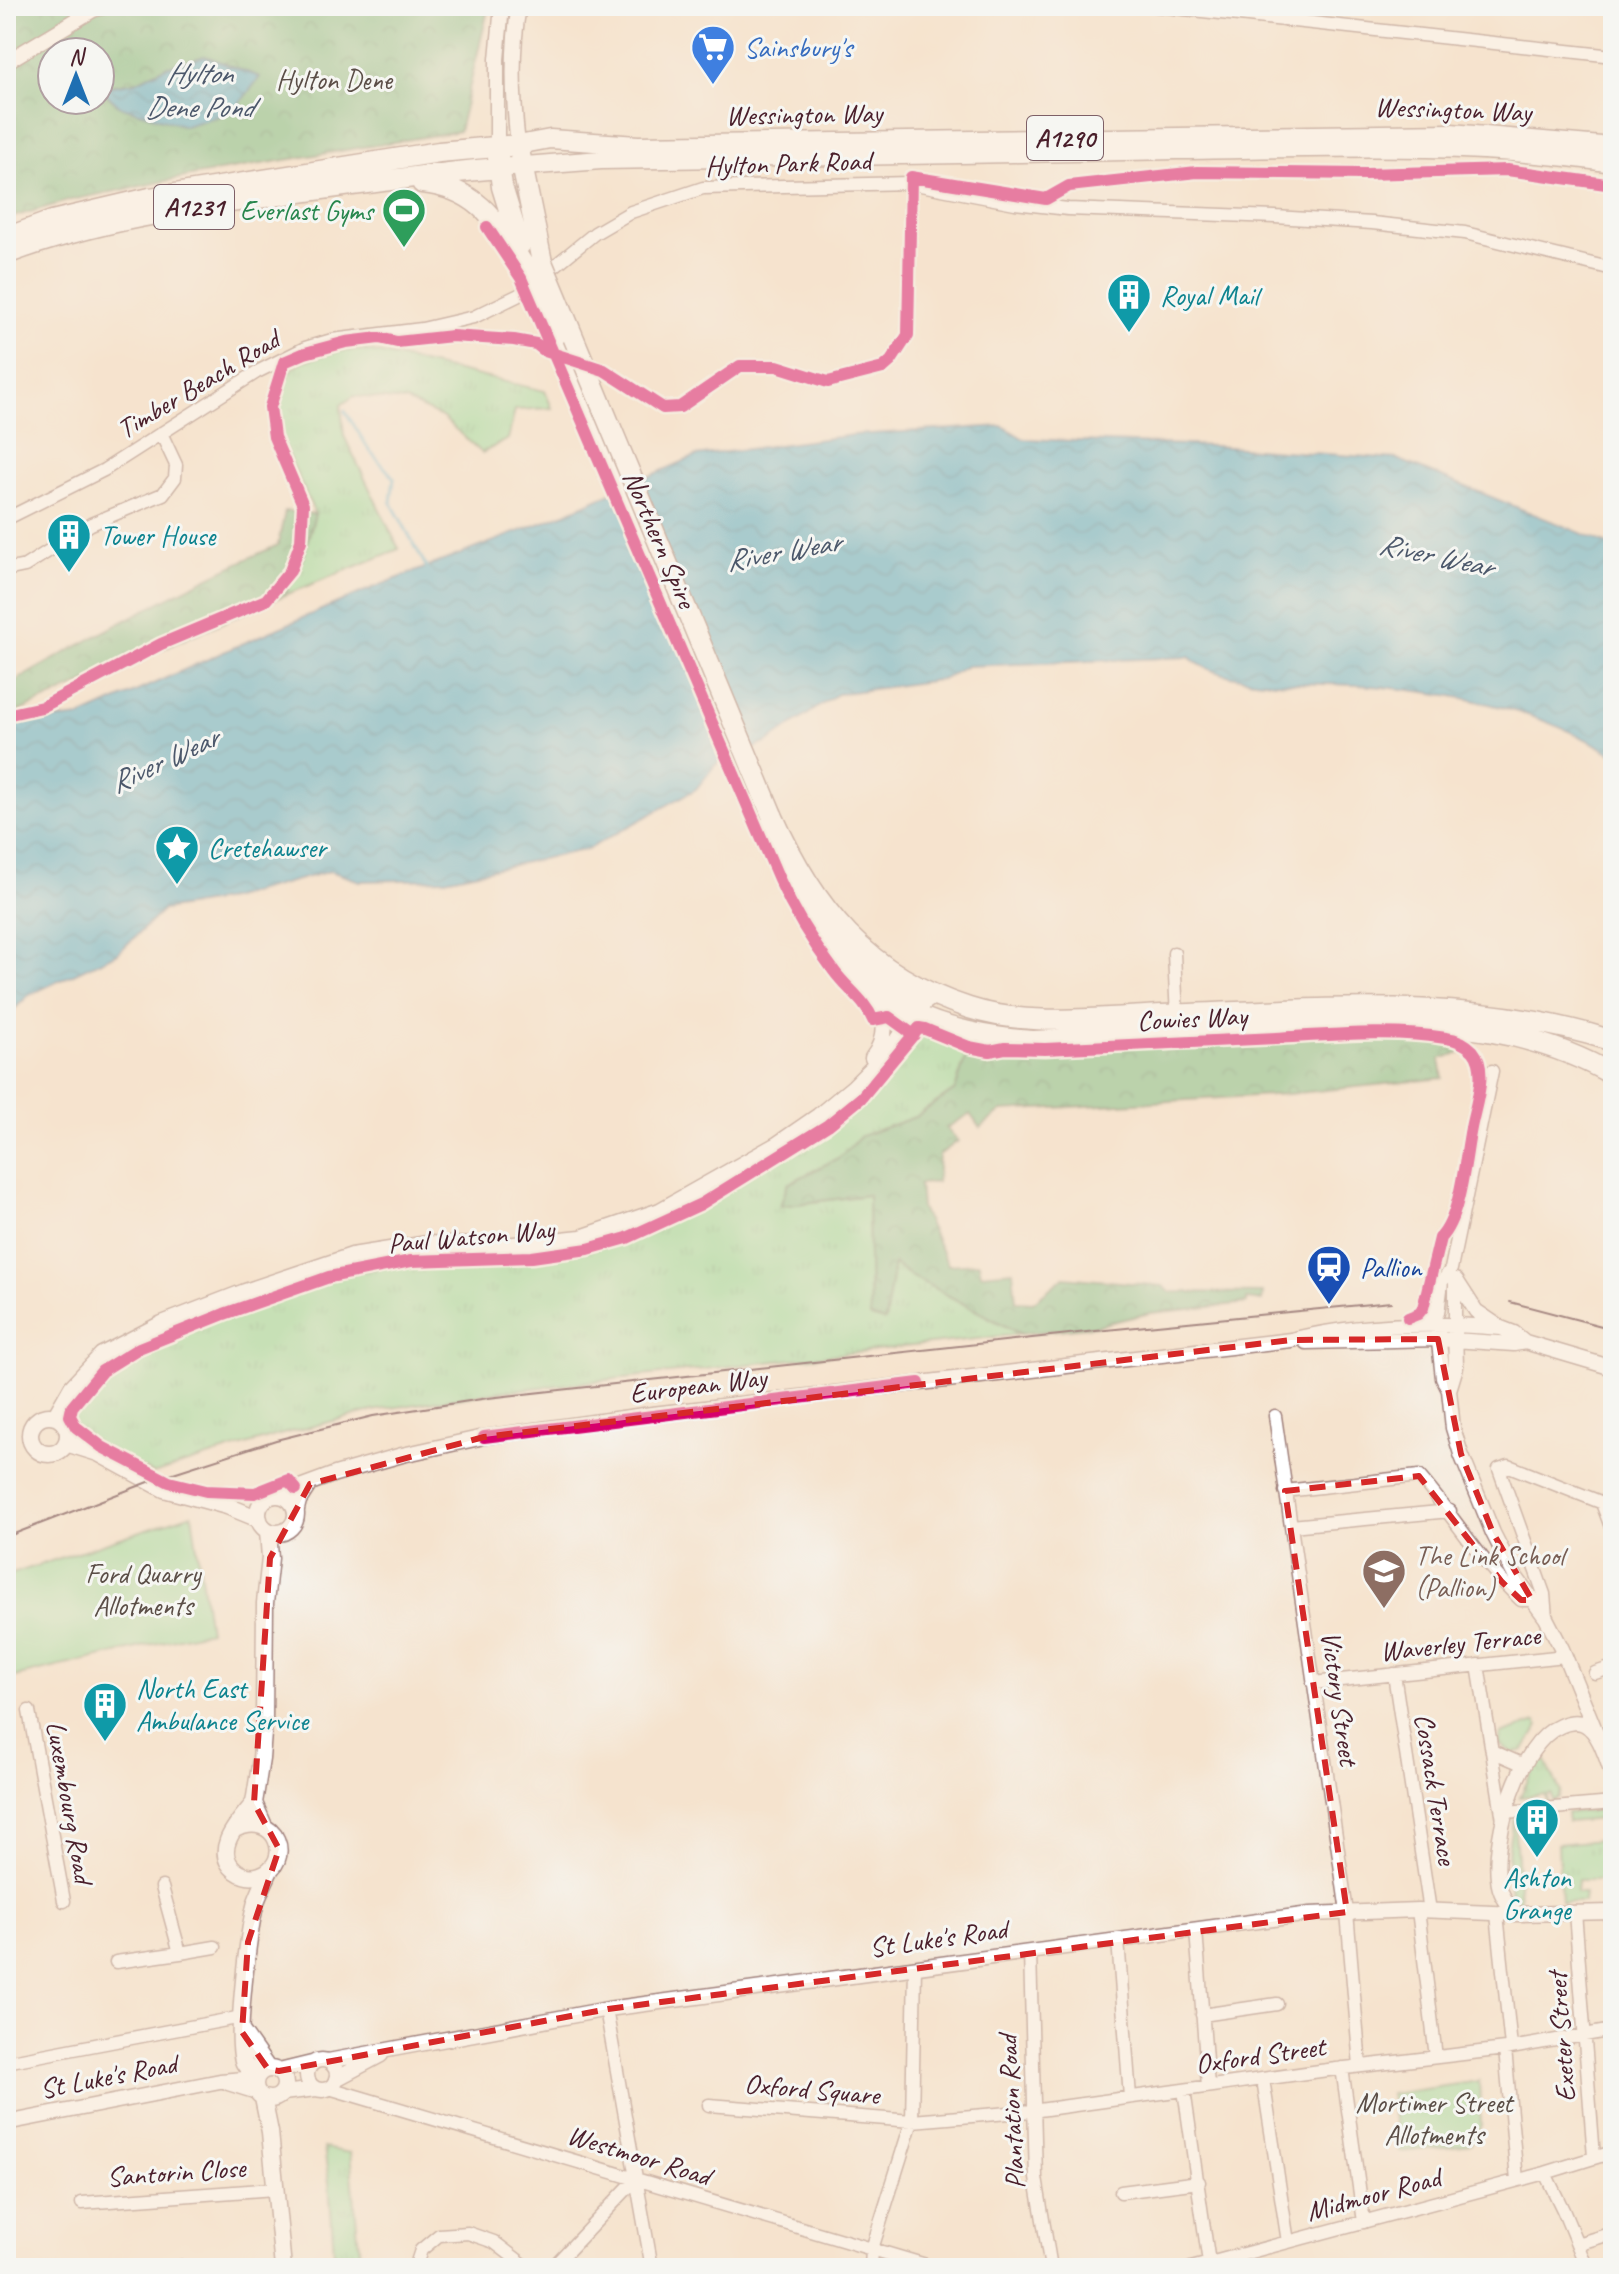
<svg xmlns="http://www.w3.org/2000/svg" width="1619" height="2274" font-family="Caveat,sans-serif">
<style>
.grass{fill:url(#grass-tufts);stroke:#6c7e62;stroke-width:2}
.forest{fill:url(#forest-crowns);stroke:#5e6e56;stroke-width:2;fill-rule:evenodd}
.garden{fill:#8fdc9a;stroke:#6c7e62;stroke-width:2}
.water{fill:url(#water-waves);stroke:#4c667c;stroke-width:2}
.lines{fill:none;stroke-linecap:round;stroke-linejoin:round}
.stream{stroke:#4eadcc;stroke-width:3}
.minor-casing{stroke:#a0817c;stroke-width:15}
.tertiary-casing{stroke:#a0817c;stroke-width:17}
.secondary-casing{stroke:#a0817c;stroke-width:19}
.primary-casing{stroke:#a0817c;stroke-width:21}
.trunk-casing{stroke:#a0817c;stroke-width:23}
.minor{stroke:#fff;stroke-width:12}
.tertiary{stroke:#fff;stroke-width:14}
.secondary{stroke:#fff;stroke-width:16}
.primary{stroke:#fff;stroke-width:18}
.trunk{stroke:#fff;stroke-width:20}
.tram{stroke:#4a1f2b;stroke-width:2}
.trunk-bridge-casing{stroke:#a0817c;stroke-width:23;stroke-linecap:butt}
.trunk-bridge{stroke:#fff;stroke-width:20}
.cycleway-casing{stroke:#f6f6f2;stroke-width:17}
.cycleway{stroke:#d6006c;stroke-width:12}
.marked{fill:none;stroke:#d62828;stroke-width:6;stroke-dasharray:16 10;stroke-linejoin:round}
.labels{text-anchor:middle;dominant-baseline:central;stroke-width:6;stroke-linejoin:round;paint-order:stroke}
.shield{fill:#f6f6f2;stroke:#7e6067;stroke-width:2}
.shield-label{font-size:26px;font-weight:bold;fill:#4a1f2b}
.shop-label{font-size:28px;fill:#366cbe;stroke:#f6f6f2;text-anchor:start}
.park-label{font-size:28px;fill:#5b4e47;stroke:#f6f6f2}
.street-label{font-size:28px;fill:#4a1f2b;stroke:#f6f6f2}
.leisure-label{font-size:28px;fill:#27864d;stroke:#f6f6f2;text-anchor:end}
.culture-label{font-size:28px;fill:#0d838f;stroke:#f6f6f2;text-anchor:start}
.transit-label{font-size:28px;fill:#164399;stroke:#f6f6f2;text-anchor:start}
.education-label{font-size:28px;fill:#785e54;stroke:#f6f6f2;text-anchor:start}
.water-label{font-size:30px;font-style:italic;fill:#4c586b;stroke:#f6f6f2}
</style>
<defs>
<pattern id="grass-tufts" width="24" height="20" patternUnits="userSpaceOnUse" patternTransform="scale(2)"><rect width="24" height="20" fill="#8fdc9a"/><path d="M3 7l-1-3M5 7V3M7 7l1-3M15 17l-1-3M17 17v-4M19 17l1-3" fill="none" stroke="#7dbc85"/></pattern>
<pattern id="forest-crowns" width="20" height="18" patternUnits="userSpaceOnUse" patternTransform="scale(2)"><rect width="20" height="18" fill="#73bc82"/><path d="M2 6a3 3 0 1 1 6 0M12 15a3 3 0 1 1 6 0" fill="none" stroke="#60986b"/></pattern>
<pattern id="water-waves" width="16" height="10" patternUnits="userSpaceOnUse" patternTransform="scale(2)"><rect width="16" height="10" fill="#4eadcc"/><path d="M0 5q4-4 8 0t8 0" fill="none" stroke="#438ca6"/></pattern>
</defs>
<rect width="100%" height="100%" fill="#f6f6f2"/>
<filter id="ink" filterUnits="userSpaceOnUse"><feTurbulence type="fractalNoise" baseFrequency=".0125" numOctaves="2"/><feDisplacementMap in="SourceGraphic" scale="16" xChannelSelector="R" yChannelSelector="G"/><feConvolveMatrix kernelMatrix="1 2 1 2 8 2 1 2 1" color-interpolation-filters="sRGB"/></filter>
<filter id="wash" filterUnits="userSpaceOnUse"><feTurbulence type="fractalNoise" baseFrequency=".006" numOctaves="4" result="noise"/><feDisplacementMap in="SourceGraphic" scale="32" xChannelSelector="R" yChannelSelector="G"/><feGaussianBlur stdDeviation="1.8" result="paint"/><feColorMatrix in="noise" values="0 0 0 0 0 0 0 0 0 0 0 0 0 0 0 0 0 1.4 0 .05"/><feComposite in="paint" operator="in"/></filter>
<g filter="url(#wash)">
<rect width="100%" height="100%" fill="#f5e3ce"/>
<path class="grass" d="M365 350 545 391 552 408 515 410 508 439 482 453 442 417 406 401 354 396 341 405 344 436 399 549 285 595 303 557 315 514 280 437 276 404 288 372 304 361 338 351Z
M919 1028 926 1029 969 1047 955 1090 915 1117 861 1136 840 1157 788 1184 780 1206 868 1195 870 1317 885 1321 893 1264 911 1276 1020 1334 488 1393 372 1411 275 1436 153 1474 102 1447 76 1427 70 1416 72 1407 102 1371 139 1348 224 1314 329 1277 411 1261 532 1257 588 1249 627 1238 701 1204 828 1125 861 1098Z
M1536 1722 1539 1726 1524 1750 1513 1753 1499 1744 1501 1734Z
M1541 1752 1560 1791 1558 1797 1552 1802 1551 1794H1547V1803L1544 1794 1520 1797Z
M1613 1808V1818L1568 1822 1567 1813Z
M1514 1818 1520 1902 1512 1900C1507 1871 1506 1847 1514 1818Z
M1599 1840 1600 1845H1605L1606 1855 1603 1856 1608 1880H1577L1576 1892H1584L1583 1902H1561L1558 1844Z
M324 2148 350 2153 361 2268H335L329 2182Z"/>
<path class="forest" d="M6 6H489L459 131 196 175 71 200 6 219ZM52 52H100V87L136 82 165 67 119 106 100 88V100H52Z
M285 511 315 514 303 557 285 595 6 717V686C95 636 185 586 278 545Z
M1332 1035H1420L1450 1038 1472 1050 1440 1059 1443 1078 1288 1094 1002 1111 980 1128 970 1114 946 1128 958 1141 939 1155 937 1182 919 1184 921 1208 948 1265 979 1263 981 1274 1013 1271 1016 1301 1033 1302 1064 1277 1163 1286 1170 1292 1263 1293 1262 1301 1247 1299V1303L1150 1313 1095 1326 1021 1334 911 1276 894 1264 885 1321 870 1317 868 1195 780 1206 788 1184 840 1157 861 1136 915 1117 955 1090 969 1047C994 1052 1019 1048 1045 1049Z"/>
<path class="garden" d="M192 1514 209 1631 6 1679V1576Z
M1479 2081 1481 2125 1471 2144 1399 2152 1390 2094Z"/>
<path class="water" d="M205 56 260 77 233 112 185 126 119 106 100 88 136 82 165 67Z
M1003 426 1024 439 1214 446 1397 459 1613 546V754C1562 724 1505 705 1447 695 1417 691 1385 686 1355 685 1310 682 1224 688 1189 657L967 666 944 679 837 694 768 742 716 764 696 789 588 849 445 879 360 881 330 871 229 899 163 910 118 953 29 995 6 1017V725L80 717 237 646 370 589 549 520 696 456 853 435Z"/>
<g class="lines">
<path class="stream" d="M345 411 370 451 394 478 391 502 428 570"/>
</g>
</g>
<g filter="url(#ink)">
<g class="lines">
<g class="minor-casing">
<path id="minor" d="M1157 6 1613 56
M6 519 104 470 257 372 305 348 332 340 422 329 474 317 519 295 595 233 631 212 703 188 910 183 1015 203 1068 209 1275 217 1372 223 1465 233 1613 269
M6 570 25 566 91 524 163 494 175 478 176 465 161 433
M1174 953 1177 1018
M1438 1313 1442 1282 1451 1269 1492 1071
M1455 1324V1279
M1275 1416 1347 1912 1360 2066
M1285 1491 1419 1476C1454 1516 1482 1564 1521 1600H1532
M1602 1503 1613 1532
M1291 1526 1450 1511
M1546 1618 1544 1594 1499 1469 1509 1466 1613 1507
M1478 1665 1503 1820
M1595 1673 1613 1667
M1394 1674 1430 1911
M1313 1683 1565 1656
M29 1711 64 1901
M1494 1752 1524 1765
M1506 1812 1613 1803
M162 1887 180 1953 215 1947
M1418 1910 1436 2057
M1575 1912 1594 2157
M1497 1914 1511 2047
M1196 1930 1208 2086
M1118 1940 1130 2097
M1030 1952 1036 2178 1051 2268
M116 1962 180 1953
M606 2009 652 2268
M1202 2015 1277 2004
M1505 2049 1517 2180
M6 2062 242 2017
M1342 2068 1364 2222
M1263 2079 1288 2242
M329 2088 936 2268
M1184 2090 1209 2263
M709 2105 912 2121 1032 2111 1320 2071 1505 2049 1613 2030
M1545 2173 1563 2210 1587 2268
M1121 2192 1199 2182
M82 2203 274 2189
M1577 2244 1613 2233
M181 2266 182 2268
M415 2268 421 2250 439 2235 468 2233 494 2242 528 2268
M552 2268 636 2179
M871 2268 872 2249 912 2121 915 1967
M1191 2268 1545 2173 1613 2152"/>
</g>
<g class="tertiary-casing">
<path id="tertiary" d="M6 62 93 10 106 6
M518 145C513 101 511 50 519 6
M497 147V59L502 6
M1456 1280 1476 1311 1498 1326
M1416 1324 1432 1314 1438 1306
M1437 1324 1443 1378 1449 1390 1453 1428 1461 1454 1493 1533 1515 1576 1546 1618 1562 1649 1604 1752
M1306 1342 1438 1339 1514 1344 1525 1342
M1449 1390 1456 1367 1455 1331
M278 1495 335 1474 402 1455 484 1437 644 1415 1291 1340C1359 1323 1431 1322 1501 1328L1514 1333 1525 1342 1613 1368
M296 1513 299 1501 310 1484
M1518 1914C1507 1905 1499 1893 1498 1878 1493 1836 1519 1743 1560 1726 1567 1723 1577 1721 1584 1724 1600 1732 1607 1761 1613 1777
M307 2075a15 15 0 1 1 30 0a15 15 0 1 1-30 0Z
M328 2061 608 2009 1310 1914 1418 1910 1518 1914 1613 1912
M279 2071 312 2063
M336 2079 381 2055
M228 2083 257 2092
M283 2093 316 2089
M6 2123 220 2081 256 2078"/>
</g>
<g class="secondary-casing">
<path id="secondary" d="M817 905C836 954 875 970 913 1000L916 1016
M870 988C885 1010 890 1036 873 1058
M30 1435a19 19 0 1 1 38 0a19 19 0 1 1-38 0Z
M55 1417 72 1387 102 1355 162 1324 245 1292 352 1256 428 1244 495 1247 581 1238 660 1211 777 1145 819 1116 854 1087 893 1048 924 1002 936 994
M66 1443 98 1453 164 1489 227 1506 259 1519
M258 1514a19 19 0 1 1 38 0a19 19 0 1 1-38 0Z
M264 1826 254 1803 261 1759 264 1720 265 1603 270 1558 268 1531
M235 1829C277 1809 295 1863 260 1875 251 1878 243 1876 236 1871 210 1850 240 1821 254 1803
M242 2032 268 2069
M255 2084a15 15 0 1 1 30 0a15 15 0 1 1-30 0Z
M257 2075C252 2071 247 2069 244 2063 234 2041 249 1928 256 1902 260 1891 266 1879 271 1868
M263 2098 270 2132 283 2268"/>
</g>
<g class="primary-casing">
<path id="primary" d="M518 145 550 139 638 145 1451 133 1613 147
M499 168 601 160C793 158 985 153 1177 150 1322 148 1469 141 1613 163"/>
</g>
<g class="trunk-casing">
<path id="trunk" d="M498 156 502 187 520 245
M422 183C483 189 498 226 528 272
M6 238 52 221 150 198 439 152 518 145 542 262
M6 254C97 220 185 208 280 195 353 185 426 174 499 168
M556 335 786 879C842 987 910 1033 1033 1041 1091 1039 1150 1036 1209 1032 1342 1023 1492 1004 1613 1075
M772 815C814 909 867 975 969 1008 1027 1027 1101 1018 1162 1015 1313 1010 1466 994 1613 1041"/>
</g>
<use href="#minor" class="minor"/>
<use href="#tertiary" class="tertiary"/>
<use href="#secondary" class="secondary"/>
<use href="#primary" class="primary"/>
<use href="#trunk" class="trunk"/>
<path class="tram" d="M1510 1302 1613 1329
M6 1537 167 1475 276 1440 373 1416 488 1398 1096 1331 1391 1302"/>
<g class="trunk-bridge-casing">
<path id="trunk-bridge" d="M542 262 772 815
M528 272 556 335"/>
</g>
<use href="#trunk-bridge" class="trunk-bridge"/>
<g class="cycleway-casing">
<path id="cycleway" d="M487 227 521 278 779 879C794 913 812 942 834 971 846 988 865 1000 873 1020L889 1017 914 1035
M6 715 42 707 161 644 266 600 290 571 301 541 303 505 274 437 270 407 284 362 305 353 346 342 379 338 397 342 452 336 514 340 536 344 545 351 604 370 663 408 680 407 740 366H777L828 382 883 368 891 361 908 335 911 177 1046 199 1069 186 1197 172 1366 174 1507 170 1613 185
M484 1437 919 1383
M296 1489 288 1480 255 1493 206 1491 169 1482 102 1447 76 1427 70 1416 72 1407 102 1371 139 1348 224 1314 329 1277 411 1261 532 1257 588 1249 627 1238 701 1204 828 1125 861 1098 919 1028 925 1029 969 1047 990 1051 1005 1048 1045 1049C1122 1045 1199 1042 1276 1038 1330 1035 1393 1029 1446 1038 1456 1039 1466 1044 1473 1051 1489 1070 1475 1106 1471 1128 1465 1157 1461 1217 1440 1238L1423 1308 1418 1314 1408 1318"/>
</g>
<use href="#cycleway" class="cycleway"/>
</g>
</g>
<path d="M0 0H1619V2274H0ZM1438 1339 1461 1454 1493 1533 1532 1600H1521L1502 1582 1419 1476 1285 1491 1347 1912 608 2009 279 2071 268 2069 242 2032 248 1942 279 1849 254 1803 270 1558 310 1484 484 1437 1291 1340Z" fill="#f5e3ce" fill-opacity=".55" fill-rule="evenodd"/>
<path class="marked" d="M1438 1339 1461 1454 1493 1533 1532 1600H1521L1502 1582 1419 1476 1285 1491 1347 1912 608 2009 279 2071 268 2069 242 2032 248 1942 279 1849 254 1803 270 1558 310 1484 484 1437 1291 1340Z"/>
<defs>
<g id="supermarket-pin" transform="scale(2.3)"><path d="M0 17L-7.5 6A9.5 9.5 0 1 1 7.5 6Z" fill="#3f7fe0" stroke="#f6f6f2"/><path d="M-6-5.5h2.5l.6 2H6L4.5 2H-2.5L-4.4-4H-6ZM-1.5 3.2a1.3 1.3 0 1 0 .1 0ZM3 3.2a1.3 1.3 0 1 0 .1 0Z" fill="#fff"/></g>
<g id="stadium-pin" transform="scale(2.3)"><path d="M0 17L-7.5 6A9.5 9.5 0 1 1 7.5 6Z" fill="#2e9e5b" stroke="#f6f6f2"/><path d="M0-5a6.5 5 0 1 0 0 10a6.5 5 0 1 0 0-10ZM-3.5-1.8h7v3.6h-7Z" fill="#fff"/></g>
<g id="building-pin" transform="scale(2.3)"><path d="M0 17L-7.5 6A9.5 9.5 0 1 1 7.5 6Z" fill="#0f9aa8" stroke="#f6f6f2"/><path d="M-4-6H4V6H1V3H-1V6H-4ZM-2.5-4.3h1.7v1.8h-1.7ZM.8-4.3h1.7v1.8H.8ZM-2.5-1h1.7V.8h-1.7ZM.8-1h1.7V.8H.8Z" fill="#fff"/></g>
<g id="sight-pin" transform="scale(2.3)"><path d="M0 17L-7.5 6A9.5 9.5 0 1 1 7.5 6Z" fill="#0f9aa8" stroke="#f6f6f2"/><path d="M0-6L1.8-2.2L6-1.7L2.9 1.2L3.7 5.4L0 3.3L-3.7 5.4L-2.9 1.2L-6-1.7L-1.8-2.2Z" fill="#fff"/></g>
<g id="station-pin" transform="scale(2.3)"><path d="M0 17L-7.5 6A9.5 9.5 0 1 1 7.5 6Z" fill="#1a4fb4" stroke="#f6f6f2"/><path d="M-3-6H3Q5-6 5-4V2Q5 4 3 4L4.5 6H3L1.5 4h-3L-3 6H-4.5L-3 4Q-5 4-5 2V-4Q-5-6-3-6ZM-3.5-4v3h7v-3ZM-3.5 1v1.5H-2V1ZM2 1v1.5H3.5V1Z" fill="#fff"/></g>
<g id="school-pin" transform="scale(2.3)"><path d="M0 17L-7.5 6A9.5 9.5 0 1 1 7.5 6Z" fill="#8d6e63" stroke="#f6f6f2"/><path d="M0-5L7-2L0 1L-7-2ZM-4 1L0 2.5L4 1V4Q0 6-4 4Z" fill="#fff"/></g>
</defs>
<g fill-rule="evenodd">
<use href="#supermarket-pin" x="713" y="47"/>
<use href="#stadium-pin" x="404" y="210"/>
<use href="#building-pin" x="1129" y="295"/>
<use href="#building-pin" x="69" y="535"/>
<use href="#sight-pin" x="177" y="847"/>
<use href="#station-pin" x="1329" y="1267"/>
<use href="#school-pin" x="1384" y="1571"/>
<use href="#building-pin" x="105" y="1704"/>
<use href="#building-pin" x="1537" y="1820"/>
</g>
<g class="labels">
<g class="shield">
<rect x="1027" y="116" width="76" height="44" rx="6"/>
<rect x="154" y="185" width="80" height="44" rx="6"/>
</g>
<g class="shield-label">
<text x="1065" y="138">A1290</text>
<text x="194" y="207">A1231</text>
</g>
<g class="shop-label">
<text x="744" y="47">Sainsbury's</text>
</g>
<g class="park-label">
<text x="334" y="79">Hylton Dene</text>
<text x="143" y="1573">Ford Quarry<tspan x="143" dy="32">Allotments</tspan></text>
<text x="1434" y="2102">Mortimer Street<tspan x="1434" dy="32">Allotments</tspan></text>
</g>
<g class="street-label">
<text transform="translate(1453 109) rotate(2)">Wessington Way</text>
<text transform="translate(804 114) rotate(-1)">Wessington Way</text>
<text transform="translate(788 163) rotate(-2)">Hylton Park Road</text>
<text transform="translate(198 384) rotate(-31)">Timber Beach Road</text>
<text transform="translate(660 539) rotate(67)">Northern Spire</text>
<text transform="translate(1192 1018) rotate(-3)">Cowies Way</text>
<text transform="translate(471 1236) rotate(-5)">Paul Watson Way</text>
<text transform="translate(698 1385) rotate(-7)">European Way</text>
<text transform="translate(1460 1643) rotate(-6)">Waverley Terrace</text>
<text transform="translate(1340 1698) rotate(82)">Victory Street</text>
<text transform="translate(1436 1789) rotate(81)">Cossack Terrace</text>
<text transform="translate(70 1802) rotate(80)">Luxembourg Road</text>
<text transform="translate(938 1938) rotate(-8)">St Luke's Road</text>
<text transform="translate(1561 2037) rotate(-94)">Exeter Street</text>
<text transform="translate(1260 2055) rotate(-8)">Oxford Street</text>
<text transform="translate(108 2076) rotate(-11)">St Luke's Road</text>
<text transform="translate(812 2089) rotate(5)">Oxford Square</text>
<text transform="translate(1011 2112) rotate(-93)">Plantation Road</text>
<text transform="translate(639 2155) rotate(17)">Westmoor Road</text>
<text transform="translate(176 2172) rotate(-4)">Santorin Close</text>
<text transform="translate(1373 2194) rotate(-15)">Midmoor Road</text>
</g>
<g class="leisure-label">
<text x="373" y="210">Everlast Gyms</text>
</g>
<g class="culture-label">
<text x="1160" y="295">Royal Mail</text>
<text x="100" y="535">Tower House</text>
<text x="208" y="847">Cretehawser</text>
<text x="136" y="1688">North East<tspan x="136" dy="32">Ambulance Service</tspan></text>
<text x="1537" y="1877" text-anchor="middle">Ashton<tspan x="1537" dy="32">Grange</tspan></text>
</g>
<g class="transit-label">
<text x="1360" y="1267">Pallion</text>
</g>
<g class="education-label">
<text x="1415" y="1555">The Link School<tspan x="1415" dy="32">(Pallion)</tspan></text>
</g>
<g class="water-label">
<text x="199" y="73">Hylton<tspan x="199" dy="34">Dene Pond</tspan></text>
<text transform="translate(783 551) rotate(-10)">River Wear</text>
<text transform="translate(1436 555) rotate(12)">River Wear</text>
<text transform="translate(164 760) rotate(-25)">River Wear</text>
</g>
</g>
<rect width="1619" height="2274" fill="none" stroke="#f6f6f2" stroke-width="32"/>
<g transform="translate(76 76)"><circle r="38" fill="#f6f6f2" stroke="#b1a0a2" stroke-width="2"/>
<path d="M0-6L14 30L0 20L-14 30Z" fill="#1f6fb2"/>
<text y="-12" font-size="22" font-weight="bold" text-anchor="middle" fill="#4a1f2b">N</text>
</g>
</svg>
